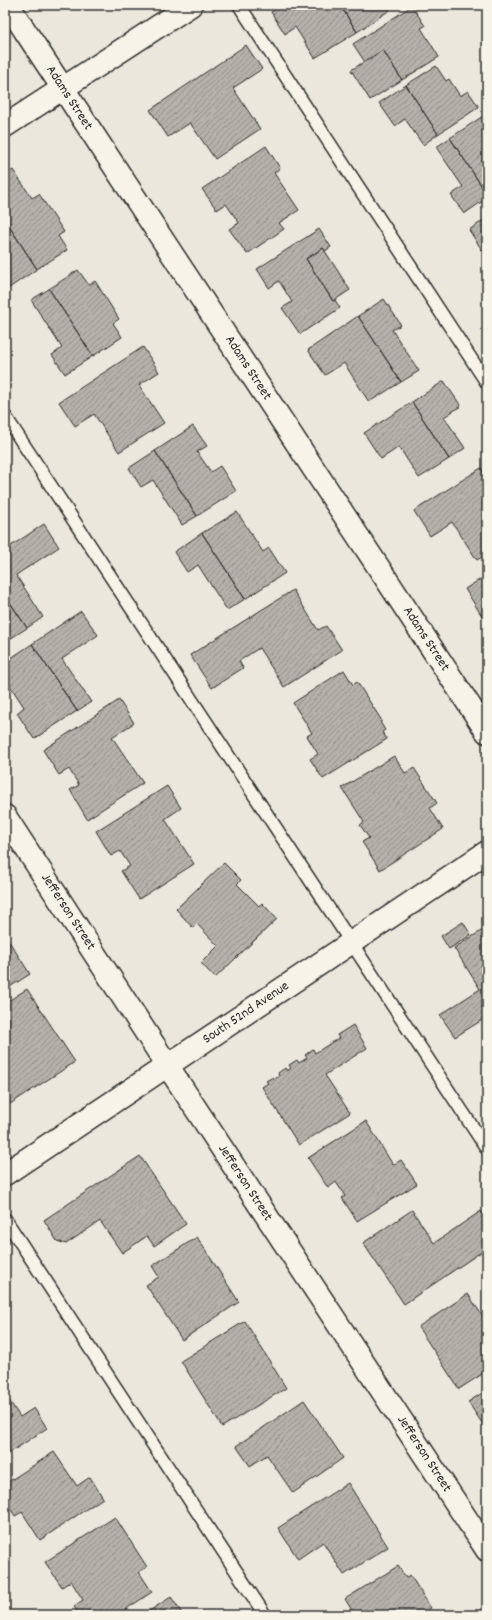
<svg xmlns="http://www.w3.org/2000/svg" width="492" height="1620" font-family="Dekko,sans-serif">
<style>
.building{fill:url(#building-hatch);stroke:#2b2b2b}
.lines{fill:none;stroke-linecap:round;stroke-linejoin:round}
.lane-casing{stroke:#2b2b2b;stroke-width:15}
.street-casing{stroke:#2b2b2b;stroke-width:25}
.lane{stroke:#f7f3e8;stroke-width:12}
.street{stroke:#f7f3e8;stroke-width:22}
.labels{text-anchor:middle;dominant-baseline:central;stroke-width:3;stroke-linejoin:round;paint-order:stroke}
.street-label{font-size:14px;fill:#2b2b2b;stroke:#f7f3e8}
</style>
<defs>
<pattern id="building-hatch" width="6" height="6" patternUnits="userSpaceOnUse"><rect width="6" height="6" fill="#b5b2ab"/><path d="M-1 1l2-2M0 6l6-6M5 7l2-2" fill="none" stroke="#93918b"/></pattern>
</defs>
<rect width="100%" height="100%" fill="#ebe7dd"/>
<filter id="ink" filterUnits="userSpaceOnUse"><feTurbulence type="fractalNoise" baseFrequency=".025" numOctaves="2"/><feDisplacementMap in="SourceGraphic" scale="8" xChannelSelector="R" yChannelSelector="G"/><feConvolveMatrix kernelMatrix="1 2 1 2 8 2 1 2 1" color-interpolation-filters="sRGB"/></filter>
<g filter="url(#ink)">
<path class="building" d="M282 5H315L317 8 322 5H340L357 32 315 58 295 27 285 34 271 12Z
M340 5H386L390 10 357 32Z
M412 6 425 26 421 28 439 57 402 80 383 50 365 62 353 44Z
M246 45 262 69 233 88 260 129 215 159 190 123 168 137 150 110Z
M383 50 402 80 370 100 351 70Z
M436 66 446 81 449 79 460 96 468 91 479 107 438 134 406 85Z
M406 85 438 134 423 145 405 119 395 126 379 103Z
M483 116 487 123V194L450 138Z
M450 138 487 194V198L464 214 451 195 463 187 436 147Z
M266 146 280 168 274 173 299 210 279 223 284 229 247 254 229 229 239 223 226 204 217 210 202 189Z
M13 170 32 198 39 194 64 232 58 236 67 250 37 269 5 220V175Z
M487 218V251L485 248 482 250 469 230Z
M5 220 37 269 6 290 5 288Z
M319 229 331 247 325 251 323 248 306 259 333 301 335 300 340 308 300 334 282 308 292 302 279 281 269 288 257 269Z
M323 248 350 290 333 301 306 259Z
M78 270 89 285 95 281 119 319 113 323 122 337 93 356 49 289Z
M49 289 93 356 65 374 52 355 62 348 31 300Z
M384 299 401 325 392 330 419 371 401 382 358 316Z
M358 316 401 382 369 402 344 363 325 375 308 350Z
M143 347 159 372 139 385 164 423 119 452 94 414 75 426 59 402Z
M444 381 461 406 444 417 465 448 449 459 412 402Z
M412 402 449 459 419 478 399 447 381 459 364 433Z
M193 426 207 446 197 452 211 472 220 466 236 491 197 516 155 451Z
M155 451 197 516 182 525 153 480 141 487 129 468Z
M481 468 487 478V554L477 560 452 522 430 536 414 511Z
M237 512 263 552 269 548 285 573 245 599 202 533Z
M44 524 59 547 16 575 43 617 27 628 5 595V550Z
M202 533 245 599 227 610 198 565 187 572 174 552Z
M487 575V613L482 616 465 589Z
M293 590 318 630 326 626 342 650 284 687 259 648 239 661 243 668 212 688 190 655Z
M5 595 27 628 5 642Z
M81 611 98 635 62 659 91 702 77 711 32 644Z
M32 644 77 711 34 739 17 713 24 707 5 678V662Z
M344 670 353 685 357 682 382 721 380 722 385 730 382 732 387 739 323 779 310 759 318 754 307 736 312 733 293 703Z
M119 700 134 723 112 737 143 783 87 819 70 790 79 785 69 769 59 775 43 750Z
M394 756 405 773 414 768 437 803 430 808 443 829 380 870 362 842 369 838 360 825 364 822 342 788Z
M167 786 181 808 165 819 194 864 139 899 121 871 130 866 120 851 111 856 96 831Z
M224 863 241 880 237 884 259 906 262 903 277 919 215 978 201 963 218 946 197 924 193 928 176 909Z
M487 917V1017L455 1037 440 1015 480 989 454 948 486 928 482 921Z
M463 922 471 935 449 949 441 936Z
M5 935 30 974 5 990Z
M27 989 75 1062 7 1106 5 1103V1003Z
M353 1025 367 1048 325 1075 350 1113 299 1145 262 1087 268 1083 266 1081 273 1077 274 1079 279 1076 278 1073 285 1068 287 1071 291 1068 289 1065 297 1060 299 1063 307 1058 305 1055 313 1049 315 1053 339 1038 337 1035Z
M366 1121 393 1165 401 1160 417 1184 357 1221 342 1198 345 1196 336 1182 328 1188 308 1158Z
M140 1156 186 1224 154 1246 147 1236 122 1253 100 1221 66 1244 57 1241 44 1220Z
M412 1210 434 1243 481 1211 487 1220V1248L404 1304 363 1243Z
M197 1237 239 1302 182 1340 146 1285 159 1277 152 1266Z
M468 1294 487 1323V1371L459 1389 418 1327Z
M245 1321 286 1388 222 1427 181 1361Z
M487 1390V1429H486L468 1402Z
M5 1394 20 1417 34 1408 47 1428 5 1456Z
M304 1400 343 1458 293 1493 267 1455 250 1466 236 1446Z
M54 1452 77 1486 90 1477 103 1498 40 1540 22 1512 15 1516 5 1500V1484Z
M348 1483 388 1547 344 1575 323 1542 298 1559 278 1528Z
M115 1517 147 1567 139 1572 152 1592 117 1615H79L74 1606 83 1600 71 1581 62 1587 45 1562Z
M398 1566 406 1578 410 1575 431 1608 427 1610 430 1615H348L353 1612 345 1599Z
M171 1597 183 1615H143Z"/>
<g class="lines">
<g class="lane-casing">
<path id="lane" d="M239 5 487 383
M5 416 487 1149
M5 1219 265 1615"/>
</g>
<g class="street-casing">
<path id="street" d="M8 5 487 732
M5 126 191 5
M5 816 167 1065 487 1550
M5 1174 487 852"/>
</g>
<use href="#lane" class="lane"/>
<use href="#street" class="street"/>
</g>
</g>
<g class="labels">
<g class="street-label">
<text transform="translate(69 98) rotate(57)">Adams Street</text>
<text transform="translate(248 368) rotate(57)">Adams Street</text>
<text transform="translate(426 639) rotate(57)">Adams Street</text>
<text transform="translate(68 912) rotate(57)">Jefferson Street</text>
<text transform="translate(246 1013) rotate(-34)">South 52nd Avenue</text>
<text transform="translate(245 1183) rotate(57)">Jefferson Street</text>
<text transform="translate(424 1454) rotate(57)">Jefferson Street</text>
</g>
</g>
<rect width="492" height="1620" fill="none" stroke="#f7f3e8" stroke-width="20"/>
<rect x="10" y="10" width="472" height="1600" fill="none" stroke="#2b2b2b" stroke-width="1.5" filter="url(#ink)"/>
</svg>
